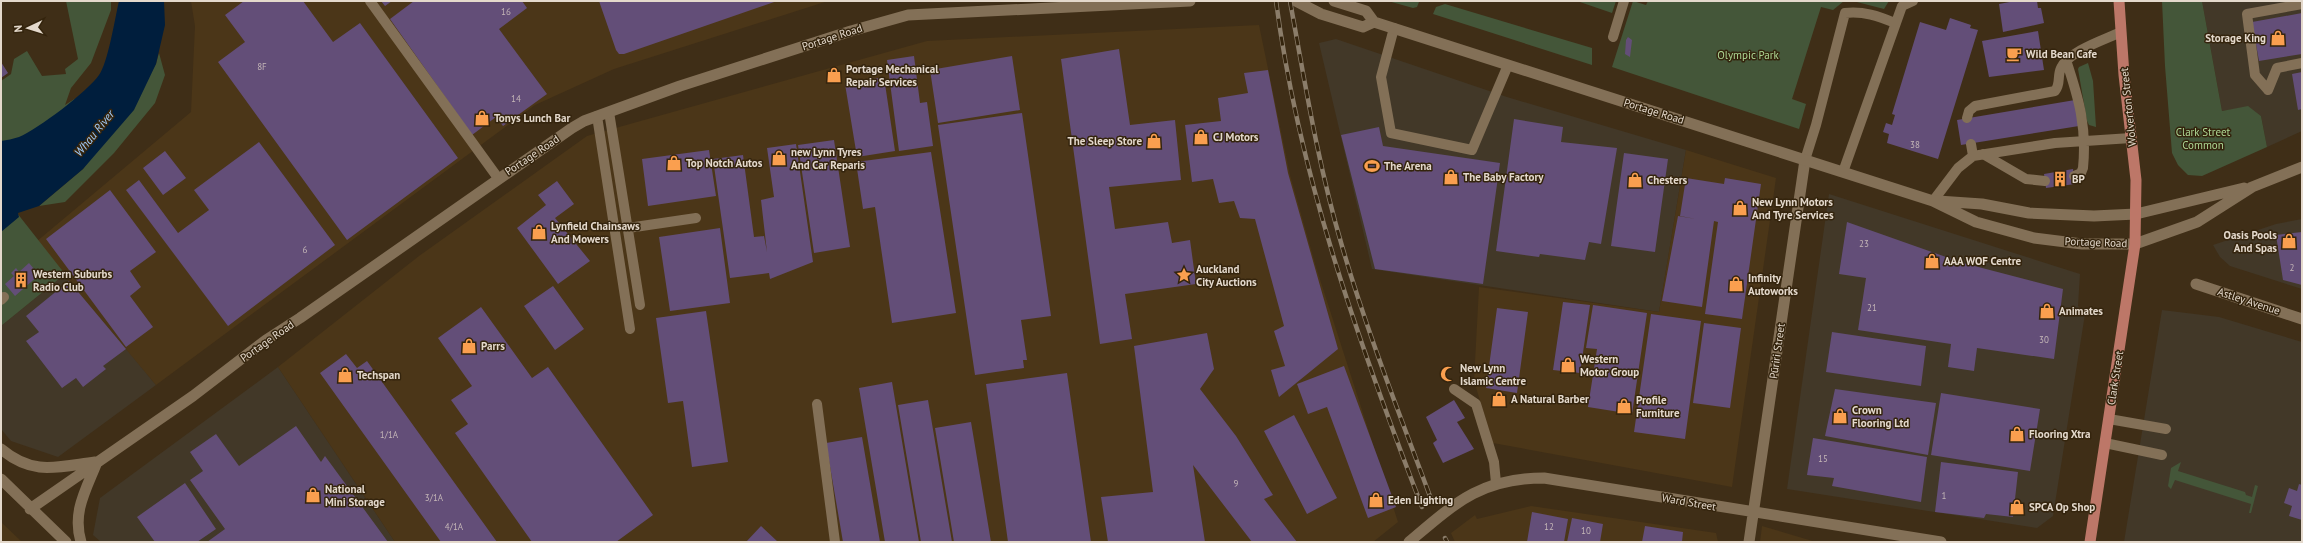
<svg xmlns="http://www.w3.org/2000/svg" width="2303" height="543" font-family="'PT Sans',sans-serif">
<style>
.commercial{fill:#423828}
.built{fill:#4b3618}
.green{fill:#445639}
.water{fill:#001e3d}
.building{fill:#634e78}
.lines{fill:none;stroke-linecap:round;stroke-linejoin:round}
.service{stroke:#837057;stroke-width:10}
.minor{stroke:#837057;stroke-width:11}
.secondary{stroke:#837057;stroke-width:11}
.primary{stroke:#bd7768;stroke-width:11}
.rail-casing{stroke:#8b7d6a;stroke-width:4.5}
.rail{stroke:#34240d;stroke-width:3;stroke-dasharray:9;stroke-linecap:butt}
.labels{text-anchor:middle;dominant-baseline:central;stroke-width:3;stroke-linejoin:round;paint-order:stroke}
.number-label{font-size:9px;fill:#c4b6b7}
.street-label{font-size:11px;fill:#e4d9cc;stroke:#34240d}
.poi-label{font-size:11px;font-weight:bold;fill:#e4d9cc;stroke:#34240d;text-anchor:start}
.park-label{font-size:11px;fill:#add794;stroke:#34240d}
.water-label{font-size:12px;font-style:italic;fill:#a1cbfa;stroke:#34240d}
</style>
<rect width="100%" height="100%" fill="#3f2e17"/>
<path class="commercial" d="M2202 1H2302V131L2267 147 2261 116 2248 107 2222 111Z
M1336 39 1507 97 1686 150 1659 312 1372 269 1319 43Z
M1829 194 2080 274 2078 306 2085 314 2053 516 2037 528 1787 489Z
M2302 219V289L2230 266 2220 257 2213 245 2276 224Z
M65 274 156 385 58 457 11 441 1 429V326Z
M2162 310 2219 317 2302 342V542H2124Z
M278 367 395 542H101L93 535 100 498Z"/>
<path class="built" d="M191 1H828L614 69 535 105 156 385 36 242 191 112 195 26Z
M1259 25 1290 175 1316 267 1398 522 1373 542H395L278 367 419 256 587 136 927 41Z
M1686 150 1776 178 1732 487 1493 443 1474 381 1479 287 1659 312Z
M1531 506 1716 533 1718 542H1455L1451 533 1475 515 1477 519Z
M1 522 22 542H1Z
M1762 526 1816 542H1760Z"/>
<path class="green" d="M66 1H111V10L91 63 71 88 65 105 76 98 1 188V81L11 74 14 59 27 51 42 76 66 74 65 69 78 59Z
M1388 1H1422L1419 2 1417 7 1413 8Z
M1577 1H1616L1612 13Z
M1633 1 1646 5 1648 1H1844L1833 10 1821 7 1792 99 1806 104 1799 129 1612 67Z
M1853 1H1889L1884 9Z
M2162 1H2202L2222 111 2248 106 2261 116 2267 147 2202 176 2188 175 2178 165 2172 153 2165 66Z
M1445 4 1592 48V65L1433 14 1436 7Z
M159 53 165 75 155 103 114 153 65 202 39 206 83 169 156 64Z
M2088 63 2093 81 2096 127 2089 125 2087 121 2078 69 2079 67Z
M17 213 65 274 1 326V219Z
M2181 462 2178 471 2245 492 2246 495 2252 497 2255 485 2258 486 2251 513H2249L2251 504 2175 480 2171 489 2168 486 2171 468Z"/>
<path class="water" d="M119 1H164L165 25 156 64 134 110 83 169 39 206 18 213 19 217 1 232V141C7 140 13 139 19 137 38 129 87 92 99 75 108 63 115 18 119 1Z"/>
<path class="building" d="M244 1H303L333 42 360 23 458 158 347 240 218 62 245 42 225 15Z
M381 1H392L385 6Z
M414 1H522L527 8 499 29 547 94 503 126 496 117 472 135 390 19Z
M599 1H777L624 54H619L616 50Z
M2015 1H2037L2038 8H2041L2044 23 2003 32 1999 4Z
M2302 13V54L2259 61 2252 22Z
M1950 18 1971 25 1970 28 1978 30 1938 159 1887 143 1889 134 1883 132 1886 123 1892 125 1895 115 1892 114 1920 22 1946 30Z
M2038 31 2044 70 1989 77 1982 41Z
M1628 37 1632 40 1630 57 1625 54 1626 40Z
M1119 49 1130 125 1175 120 1181 180 1109 187 1115 229 1168 222 1172 243 1190 240 1196 284 1125 294 1132 339 1100 344 1061 59Z
M914 56 920 103 927 102 933 146 899 151 887 60Z
M1012 56 1020 110 938 123 930 70Z
M1 62 8 73 1 78Z
M1268 70 1288 173 1338 349 1279 397 1271 370 1285 366 1274 331 1284 326 1255 219 1240 218 1234 201 1219 203 1213 179 1192 182 1185 125 1221 121 1218 98 1248 93 1244 73Z
M2302 72V109L2298 110 2292 74Z
M884 77 895 151 857 157 845 84Z
M2075 100 2079 126 1961 145 1957 120Z
M1022 113 1051 316 1021 320 1027 360H1023L1024 368 975 375 938 125Z
M1514 119 1563 127 1561 142 1617 148 1601 244 1589 242 1585 260 1540 254 1539 257 1496 251Z
M1379 127 1383 146 1500 163 1483 284 1375 269 1341 135Z
M834 140 850 247 814 253 798 145Z
M259 142 335 245 228 326 126 190 139 180 178 233 209 210 194 190Z
M796 144 813 262 770 279 769 273 730 278 713 159 743 155 754 237 764 236 767 252 761 200 774 197 767 148Z
M709 150 716 196 648 206 642 159Z
M165 151 186 178 163 195 143 168Z
M931 152 956 313 892 323 875 207 863 209 856 162Z
M1624 153 1668 159 1655 252 1611 246Z
M2073 169 2075 184 2046 188 2044 174Z
M1686 178 1724 184 1725 178 1761 184 1742 319 1705 314 1718 222 1714 221 1702 307 1662 301 1678 216 1696 219 1680 216Z
M557 181 574 204 555 218 590 261 558 284 517 228 546 205 538 195Z
M110 190 156 252 130 271 141 287 130 296 153 327 126 347 46 239Z
M1847 222 1963 263 2063 289 2054 359 1977 348 1974 371 1948 367 1951 344 1858 330 1866 278 1839 274Z
M720 228 730 303 670 311 659 237Z
M2302 232V285L2283 280 2276 235Z
M29 263 39 275 15 296 5 284 14 276 11 273 16 268 19 272Z
M69 281 126 349 103 366 106 369 83 387 76 378 62 388 26 341 39 332 26 316Z
M553 286 584 329 555 350 524 306Z
M1563 302 1590 305 1580 373 1553 370Z
M1593 305 1647 313 1632 414 1588 407 1597 349 1586 348Z
M481 307 532 378 548 367 653 515 616 542H532L455 433 468 424 451 400 472 386 438 338Z
M1497 308 1528 312 1517 393 1486 388Z
M706 311 728 462 692 467 683 401 668 403 656 318Z
M1651 314 1701 321 1685 439 1634 432Z
M1704 323 1741 328 1730 408 1693 403Z
M1832 332 1926 346 1921 386 1826 372Z
M1207 333 1214 369 1200 389 1236 436 1273 495 1264 499 1297 542H1252L1193 465 1205 542H1108L1101 497 1153 492 1134 346Z
M346 354 357 368 367 361 497 542H441L320 373Z
M1344 366 1396 507 1368 518 1327 407 1308 414 1297 384Z
M1067 373 1091 542H1008L986 384Z
M892 382 919 542H885L859 388Z
M1835 389 1936 403 1928 455 1825 436Z
M1941 393 2040 409 2030 471 1931 455Z
M928 400 952 542H921L898 405Z
M1454 400 1465 418 1457 422 1474 449 1443 463 1433 443 1437 440 1426 417Z
M1294 415 1337 498 1307 514 1264 431Z
M971 422 991 542H954L935 428Z
M296 426 321 462 325 456 388 542H207L225 529 190 480 203 471 190 452 216 434 239 466Z
M862 437 880 542H843L826 443Z
M1813 438 1927 457 1921 502 1832 486 1834 478 1807 475Z
M1941 462 2018 472 2013 517 1986 514 1984 518 1935 512Z
M185 483 216 529 197 542H155L137 517Z
M2299 484 2302 485V520L2289 516 2292 506 2284 503 2289 488 2297 491Z
M1532 512 1568 519 1564 542H1527Z
M1572 518 1603 524 1600 542H1567Z
M761 526 778 542H746Z
M1645 526 1683 532 1682 542H1642Z"/>
<g class="lines">
<path class="service" d="M370 1 498 178
M1394 28 1381 77 1391 133 1472 150 1508 65
M1613 37 1624 1
M2066 60C2079 99 2087 127 2083 168L2081 173 2074 176
M2268 90 2255 75 2247 14 2302 4
M2268 90 2277 68 2302 63
M609 112 640 305
M597 116 630 329
M1967 118 1969 111 1975 106 2055 91C2061 84 2057 76 2061 68 2069 51 2104 40 2121 32
M1971 144 1973 156
M1983 154 2026 179 2045 181
M1805 160 1816 125 1845 13C1864 11 1878 16 1895 23
M1843 172 1902 6 1913 1
M1933 201 1958 168 1973 156 2055 143 2131 138
M628 228 696 218
M1 300 4 297
M1454 389 1476 404 1494 462 1496 483
M817 404 835 542
M2109 419 2166 429
M2105 443 2162 455"/>
<path class="minor" d="M2196 284 2302 319
M1409 542C1455 503 1481 478 1544 478L1941 542
M1749 542 1805 160"/>
<path class="secondary" d="M1296 1 1321 14 1363 27 1374 22
M1334 1 1366 11 1374 22 1933 201 1976 222 2034 238 2082 244H2135L2197 222 2252 187 2302 167
M1938 201 1982 204 2029 213 2094 216 2136 214 2244 188
M1 449C33 476 57 467 95 462
M1 479 66 542
M30 509 193 396 266 340 300 318 572 128 584 121 680 86 851 31 908 15 1190 1
M81 542C72 512 86 490 97 462"/>
<path class="primary" d="M2090 542 2135 244 2136 180 2124 75 2119 1"/>
<g class="rail-casing">
<path id="rail" d="M1276 1C1299 176 1359 343 1422 507
M1290 1C1305 83 1318 165 1342 246 1367 332 1400 415 1431 499
M1445 538 1447 542"/>
</g>
<use href="#rail" class="rail"/>
</g>
<defs>
<g id="shop-bare" transform="scale(1.2)"><path d="M-5-2.5h2.3a2.7 3.5 0 0 1 5.4 0H5L5.5 6h-11ZM-1.5-2.5h3a1.5 2.3 0 0 0-3 0Z" fill="#fa9f4f" stroke="#34240d" stroke-width="2.5" paint-order="stroke"/></g>
<g id="cafe-bare" transform="scale(1.2)"><path d="M-5.5-4.5H6V0H3Q3 3.5 0 3.5H-2.5Q-5.5 3.5-5.5 0ZM3-3.2v2h1.7v-2ZM-6 4.5H4V6H-6Z" fill="#fa9f4f" stroke="#34240d" stroke-width="2.5" paint-order="stroke"/></g>
<g id="stadium-bare" transform="scale(1.2)"><path d="M0-5a6.5 5 0 1 0 0 10a6.5 5 0 1 0 0-10ZM-3.5-1.8h7v3.6h-7Z" fill="#fa9f4f" stroke="#34240d" stroke-width="2.5" paint-order="stroke"/></g>
<g id="building-bare" transform="scale(1.2)"><path d="M-4-6H4V6H1V3H-1V6H-4ZM-2.5-4.3h1.7v1.8h-1.7ZM.8-4.3h1.7v1.8H.8ZM-2.5-1h1.7V.8h-1.7ZM.8-1h1.7V.8H.8Z" fill="#fa9f4f" stroke="#34240d" stroke-width="2.5" paint-order="stroke"/></g>
<g id="sight-bare" transform="scale(1.2)"><path d="M0-6L1.8-2.2L6-1.7L2.9 1.2L3.7 5.4L0 3.3L-3.7 5.4L-2.9 1.2L-6-1.7L-1.8-2.2Z" fill="#fa9f4f" stroke="#34240d" stroke-width="2.5" paint-order="stroke"/></g>
<g id="mosque-bare" transform="scale(1.2)"><path d="M3.5-4.9A6 6 0 1 0 3.5 4.9A5 5 0 1 1 3.5-4.9Z" fill="#fa9f4f" stroke="#34240d" stroke-width="2.5" paint-order="stroke"/></g>
</defs>
<g fill-rule="evenodd">
<use href="#shop-bare" x="2278" y="38"/>
<use href="#cafe-bare" x="2014" y="54"/>
<use href="#shop-bare" x="834" y="75"/>
<use href="#shop-bare" x="482" y="118"/>
<use href="#shop-bare" x="1201" y="137"/>
<use href="#shop-bare" x="1154" y="141"/>
<use href="#shop-bare" x="779" y="158"/>
<use href="#shop-bare" x="674" y="163"/>
<use href="#stadium-bare" x="1372" y="166"/>
<use href="#shop-bare" x="1451" y="177"/>
<use href="#building-bare" x="2060" y="179"/>
<use href="#shop-bare" x="1635" y="180"/>
<use href="#shop-bare" x="1740" y="208"/>
<use href="#shop-bare" x="539" y="232"/>
<use href="#shop-bare" x="2289" y="241"/>
<use href="#shop-bare" x="1932" y="261"/>
<use href="#sight-bare" x="1184" y="275"/>
<use href="#building-bare" x="21" y="280"/>
<use href="#shop-bare" x="1736" y="284"/>
<use href="#shop-bare" x="2047" y="311"/>
<use href="#shop-bare" x="469" y="346"/>
<use href="#shop-bare" x="1568" y="365"/>
<use href="#mosque-bare" x="1448" y="374"/>
<use href="#shop-bare" x="345" y="375"/>
<use href="#shop-bare" x="1499" y="399"/>
<use href="#shop-bare" x="1624" y="406"/>
<use href="#shop-bare" x="1840" y="416"/>
<use href="#shop-bare" x="2017" y="434"/>
<use href="#shop-bare" x="313" y="495"/>
<use href="#shop-bare" x="1376" y="500"/>
<use href="#shop-bare" x="2017" y="507"/>
</g>
<g class="labels">
<g class="number-label">
<text x="506" y="11">16</text>
<text x="262" y="66">8F</text>
<text x="516" y="98">14</text>
<text x="1915" y="144">38</text>
<text x="1864" y="243">23</text>
<text x="305" y="249">6</text>
<text x="2292" y="267">2</text>
<text x="1872" y="307">21</text>
<text x="2044" y="339">30</text>
<text x="389" y="434">1/1A</text>
<text x="1823" y="458">15</text>
<text x="1236" y="483">9</text>
<text x="1944" y="495">1</text>
<text x="434" y="497">3/1A</text>
<text x="454" y="526">4/1A</text>
<text x="1549" y="526">12</text>
<text x="1586" y="530">10</text>
</g>
<g class="street-label">
<text transform="translate(832 37) rotate(-18)">Portage Road</text>
<text transform="translate(2128 107) rotate(-96)">Wolverton Street</text>
<text transform="translate(1654 111) rotate(17)">Portage Road</text>
<text transform="translate(532 155) rotate(-34)">Portage Road</text>
<text transform="translate(2096 242) rotate(2)">Portage Road</text>
<text transform="translate(2249 301) rotate(18)">Astley Avenue</text>
<text transform="translate(267 341) rotate(-35)">Portage Road</text>
<text transform="translate(1777 351) rotate(-82)">Pūriri Street</text>
<text transform="translate(2115 378) rotate(-81)">Clark Street</text>
<text transform="translate(1689 502) rotate(10)">Ward Street</text>
</g>
<g class="poi-label">
<text x="2266" y="38" text-anchor="end">Storage King</text>
<text x="2026" y="54">Wild Bean Cafe</text>
<text x="846" y="69">Portage Mechanical<tspan x="846" dy="13">Repair Services</tspan></text>
<text x="494" y="118">Tonys Lunch Bar</text>
<text x="1213" y="137">CJ Motors</text>
<text x="1142" y="141" text-anchor="end">The Sleep Store</text>
<text x="791" y="152">new Lynn Tyres<tspan x="791" dy="13">And Car Reparis</tspan></text>
<text x="686" y="163">Top Notch Autos</text>
<text x="1384" y="166">The Arena</text>
<text x="1463" y="177">The Baby Factory</text>
<text x="2072" y="179">BP</text>
<text x="1647" y="180">Chesters</text>
<text x="1752" y="202">New Lynn Motors<tspan x="1752" dy="13">And Tyre Services</tspan></text>
<text x="551" y="226">Lynfield Chainsaws<tspan x="551" dy="13">And Mowers</tspan></text>
<text x="2277" y="235" text-anchor="end">Oasis Pools<tspan x="2277" dy="13">And Spas</tspan></text>
<text x="1944" y="261">AAA WOF Centre</text>
<text x="1196" y="269">Auckland<tspan x="1196" dy="13">City Auctions</tspan></text>
<text x="33" y="274">Western Suburbs<tspan x="33" dy="13">Radio Club</tspan></text>
<text x="1748" y="278">Infinity<tspan x="1748" dy="13">Autoworks</tspan></text>
<text x="2059" y="311">Animates</text>
<text x="481" y="346">Parrs</text>
<text x="1580" y="359">Western<tspan x="1580" dy="13">Motor Group</tspan></text>
<text x="1460" y="368">New Lynn<tspan x="1460" dy="13">Islamic Centre</tspan></text>
<text x="357" y="375">Techspan</text>
<text x="1511" y="399">A Natural Barber</text>
<text x="1636" y="400">Profile<tspan x="1636" dy="13">Furniture</tspan></text>
<text x="1852" y="410">Crown<tspan x="1852" dy="13">Flooring Ltd</tspan></text>
<text x="2029" y="434">Flooring Xtra</text>
<text x="325" y="489">National<tspan x="325" dy="13">Mini Storage</tspan></text>
<text x="1388" y="500">Eden Lighting</text>
<text x="2029" y="507">SPCA Op Shop</text>
</g>
<g class="park-label">
<text x="1748" y="55">Olympic Park</text>
<text x="2203" y="132">Clark Street<tspan x="2203" dy="13">Common</tspan></text>
</g>
<g class="water-label">
<text transform="translate(94 133) rotate(-51)">Whau River</text>
</g>
</g>
<rect width="2303" height="543" fill="none" stroke="#e4d9cc" stroke-width="4"/>
<g transform="translate(28 28) rotate(266)" stroke="#34240d" stroke-width="3" paint-order="stroke">
<path d="M0-3L7 15L0 10L-7 15Z" fill="#e4d9cc"/>
<text y="-6" font-size="11" font-weight="bold" text-anchor="middle" fill="#e4d9cc">N</text>
</g>
</svg>
